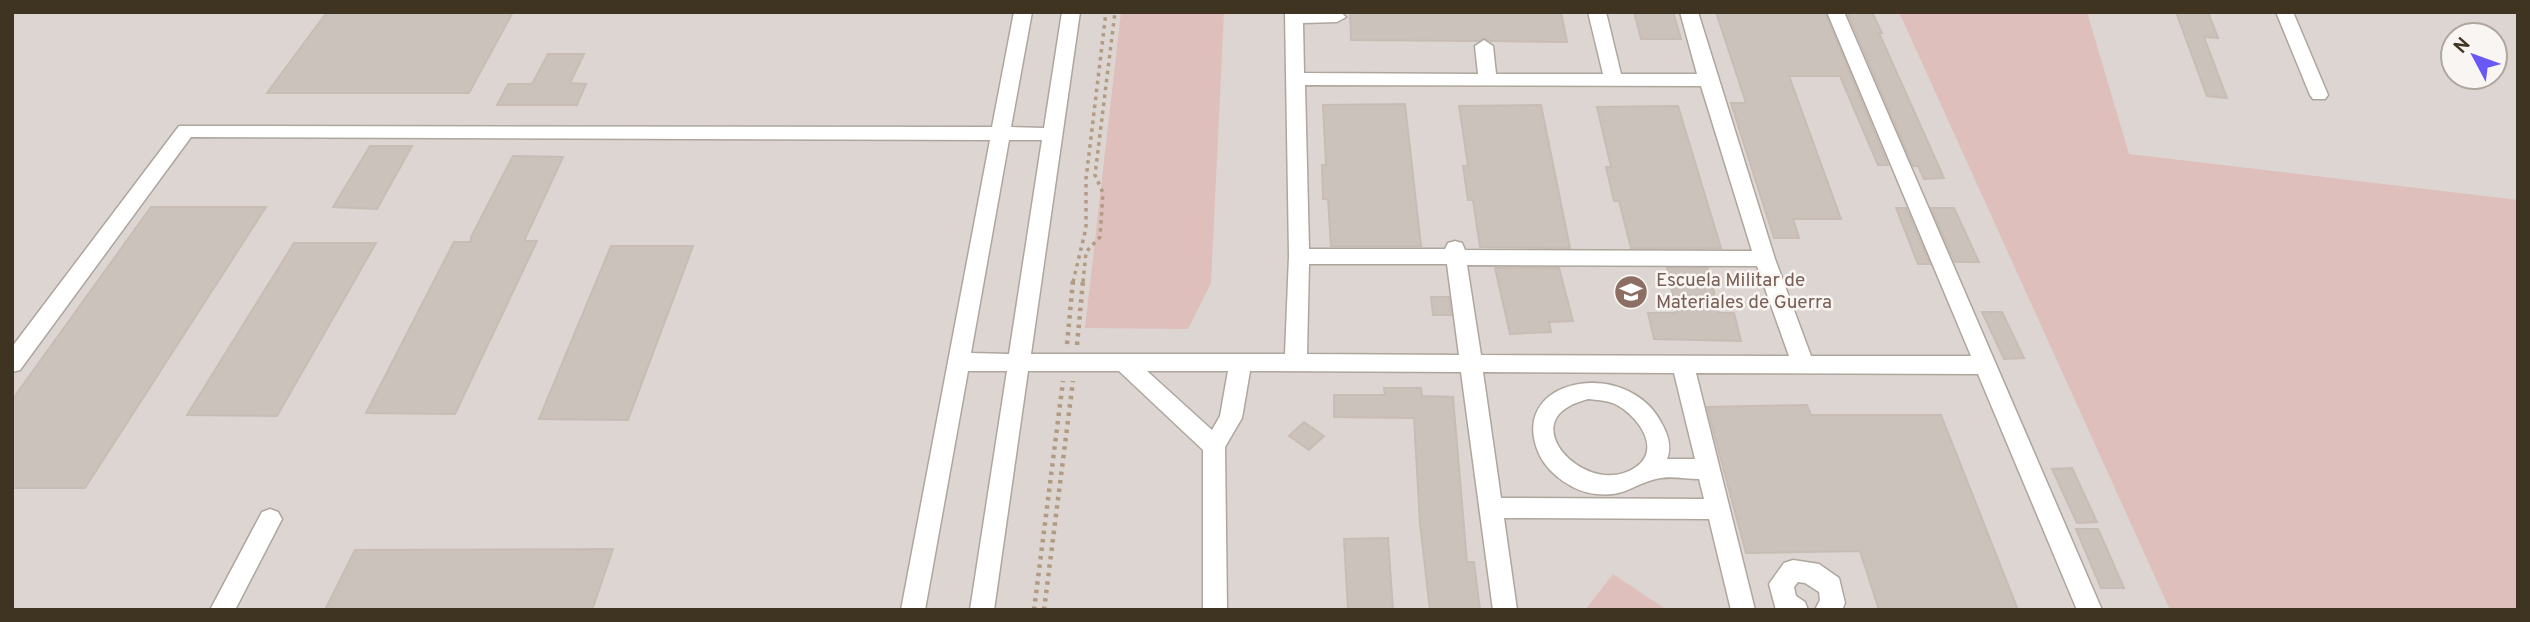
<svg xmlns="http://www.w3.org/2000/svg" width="2530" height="622" font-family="Overpass,sans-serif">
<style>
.built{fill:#ddd5d1;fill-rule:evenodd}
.green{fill:#debfbb}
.building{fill:#cbc2bb;stroke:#c7bdb5;stroke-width:2}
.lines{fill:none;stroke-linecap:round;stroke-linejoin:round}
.minor-casing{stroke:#aea69d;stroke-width:3}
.path-far1{stroke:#b19b82;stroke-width:3.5;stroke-dasharray:3.5 4.5;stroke-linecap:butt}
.path{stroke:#b19b82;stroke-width:4.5;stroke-dasharray:3.5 5;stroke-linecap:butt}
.minor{fill:#fff;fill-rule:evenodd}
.labels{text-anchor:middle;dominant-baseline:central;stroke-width:5;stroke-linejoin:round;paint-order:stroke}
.education-label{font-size:19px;fill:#785e54;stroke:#f9f5f3;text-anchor:start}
</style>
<rect width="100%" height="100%" fill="#ede7e2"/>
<path class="built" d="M12 12H2518V610H12ZM2453 35H2495V77H2453Z"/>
<path class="green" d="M1121 12H1224L1211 283 1188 329 1085 328Z
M1899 12H2087L2129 154 2518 200V610H2170Z
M1613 574 1667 610H1585Z"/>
<path class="building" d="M327 12H513L469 93H267Z
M1350 12H1561L1567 42 1491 41 1485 38 1478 41 1351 40Z
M1634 12H1673L1681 39H1641Z
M1716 12H1825L1888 165H1878L1840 76H1789L1841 219H1793L1799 238H1774L1731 103H1746Z
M1847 12H1872L1882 33H1879L1944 178 1924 179 1918 166H1913Z
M2176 12H2208L2218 38 2204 37 2227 98 2207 96Z
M548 54H584L570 83 586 84 577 105H497L508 84H532Z
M1405 104 1421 246H1331L1328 199H1323L1322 165H1326L1323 105Z
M1541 105 1570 248 1480 247 1473 200H1468L1463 166H1468L1459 106Z
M1678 106 1721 248H1631L1619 201H1614L1606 167H1611L1597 107Z
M370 146H412L377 209 333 207Z
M513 156 563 157 524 241H537L455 414 366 413 454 242H471V237Z
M151 207H266L85 488H12V400Z
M1896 208H1906L1930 264H1918Z
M1931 208H1954L1979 262H1955Z
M294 243H376L277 416 187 415Z
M611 246H693L628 420 539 419Z
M1495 268H1559L1573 321 1549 322 1551 332 1510 334Z
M1667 268H1708L1719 313H1734L1741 341 1654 339 1648 313H1677Z
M1431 297H1449L1451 315H1433Z
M1982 312H2002L2024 358 2004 359Z
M1384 388H1421L1422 396 1453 397 1467 562H1474L1480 610H1430L1420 524 1414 418 1334 417V395H1385Z
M1807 405 1811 415H1941L2018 610H1879L1860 551 1746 553 1707 407Z
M1304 422 1324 436 1309 450 1289 436Z
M2072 468 2097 522 2077 523 2052 469Z
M2076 529H2098L2124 588H2101Z
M1388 538 1393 610H1348L1344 539Z
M613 549 592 610H325L355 550Z"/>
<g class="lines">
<g class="minor-casing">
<path id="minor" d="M1014 12H1032L1011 127 1044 128 1062 12H1080L1031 354H1285L1289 256 1285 12H1340L1346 17 1337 22 1303 23 1304 73 1478 74 1475 46 1484 40 1493 46 1496 74H1603L1588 12H1606L1621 74H1697L1680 12H1698L1775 259 1811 356H1971L1827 12H1844L2102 610H2077L1978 374 1696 373 1755 610H1731L1709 519 1504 518 1517 610H1493L1461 372 1250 371 1242 418 1225 447 1227 610H1203V450L1119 371H1028L994 610H970L1007 371H968L925 610H901L990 140 191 137 20 370 12 372V347L179 126 992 127ZM1305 85 1701 86 1752 251 1465 250 1462 243 1455 241 1448 243 1445 249H1309ZM1009 140H1042L1009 354 971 353ZM1309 264H1447L1459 355 1307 354ZM1467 265 1757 266 1789 356 1481 355ZM1147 371H1228L1220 416 1212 430ZM1483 372 1674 373 1695 459H1667C1672 447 1668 435 1662 424 1628 355 1503 378 1540 456 1550 475 1574 492 1596 494 1626 497 1631 485 1656 479 1669 475 1686 479 1699 479L1704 499 1501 498ZM1588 399C1597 400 1606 400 1615 404 1636 414 1663 448 1636 467 1592 498 1523 433 1568 407 1574 403 1582 401 1588 399Z
M2276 12H2293L2328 95 2325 99H2313L2310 95Z
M270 509 278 512 282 519 235 610H210L262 512Z
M1793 560 1819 564 1839 578 1845 603 1842 610H1815L1820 600 1819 592 1805 583 1798 582 1794 587 1796 596 1805 602 1808 610H1776L1769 584 1784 563Z"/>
</g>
<path class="path-far1" d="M1073 282 1086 228V179L1106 12
M1083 282 1086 252 1100 237 1103 193 1095 175 1115 12"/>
<path class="path" d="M1067 344 1073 281
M1077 345 1083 281
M1034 610 1063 381
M1044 610 1073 381"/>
<use href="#minor" class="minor"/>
</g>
<defs>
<g id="university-disc" transform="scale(1.75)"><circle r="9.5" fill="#8d6e63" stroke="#f9f5f3"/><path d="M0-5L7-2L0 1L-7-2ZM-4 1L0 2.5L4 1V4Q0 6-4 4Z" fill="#fff"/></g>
</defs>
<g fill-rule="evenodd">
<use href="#university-disc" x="1631" y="292"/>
</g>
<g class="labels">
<g class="education-label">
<text x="1656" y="281">Escuela Militar de<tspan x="1656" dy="22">Materiales de Guerra</tspan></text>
</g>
</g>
<rect width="2530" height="622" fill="none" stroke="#3f3322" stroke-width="28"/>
<g transform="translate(2474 56) rotate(311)"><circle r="33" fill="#f9f5f3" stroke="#afa79f" stroke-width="2"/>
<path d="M0-5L12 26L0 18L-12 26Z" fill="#6858f5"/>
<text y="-10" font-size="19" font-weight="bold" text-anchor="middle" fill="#3f3322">N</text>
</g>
</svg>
